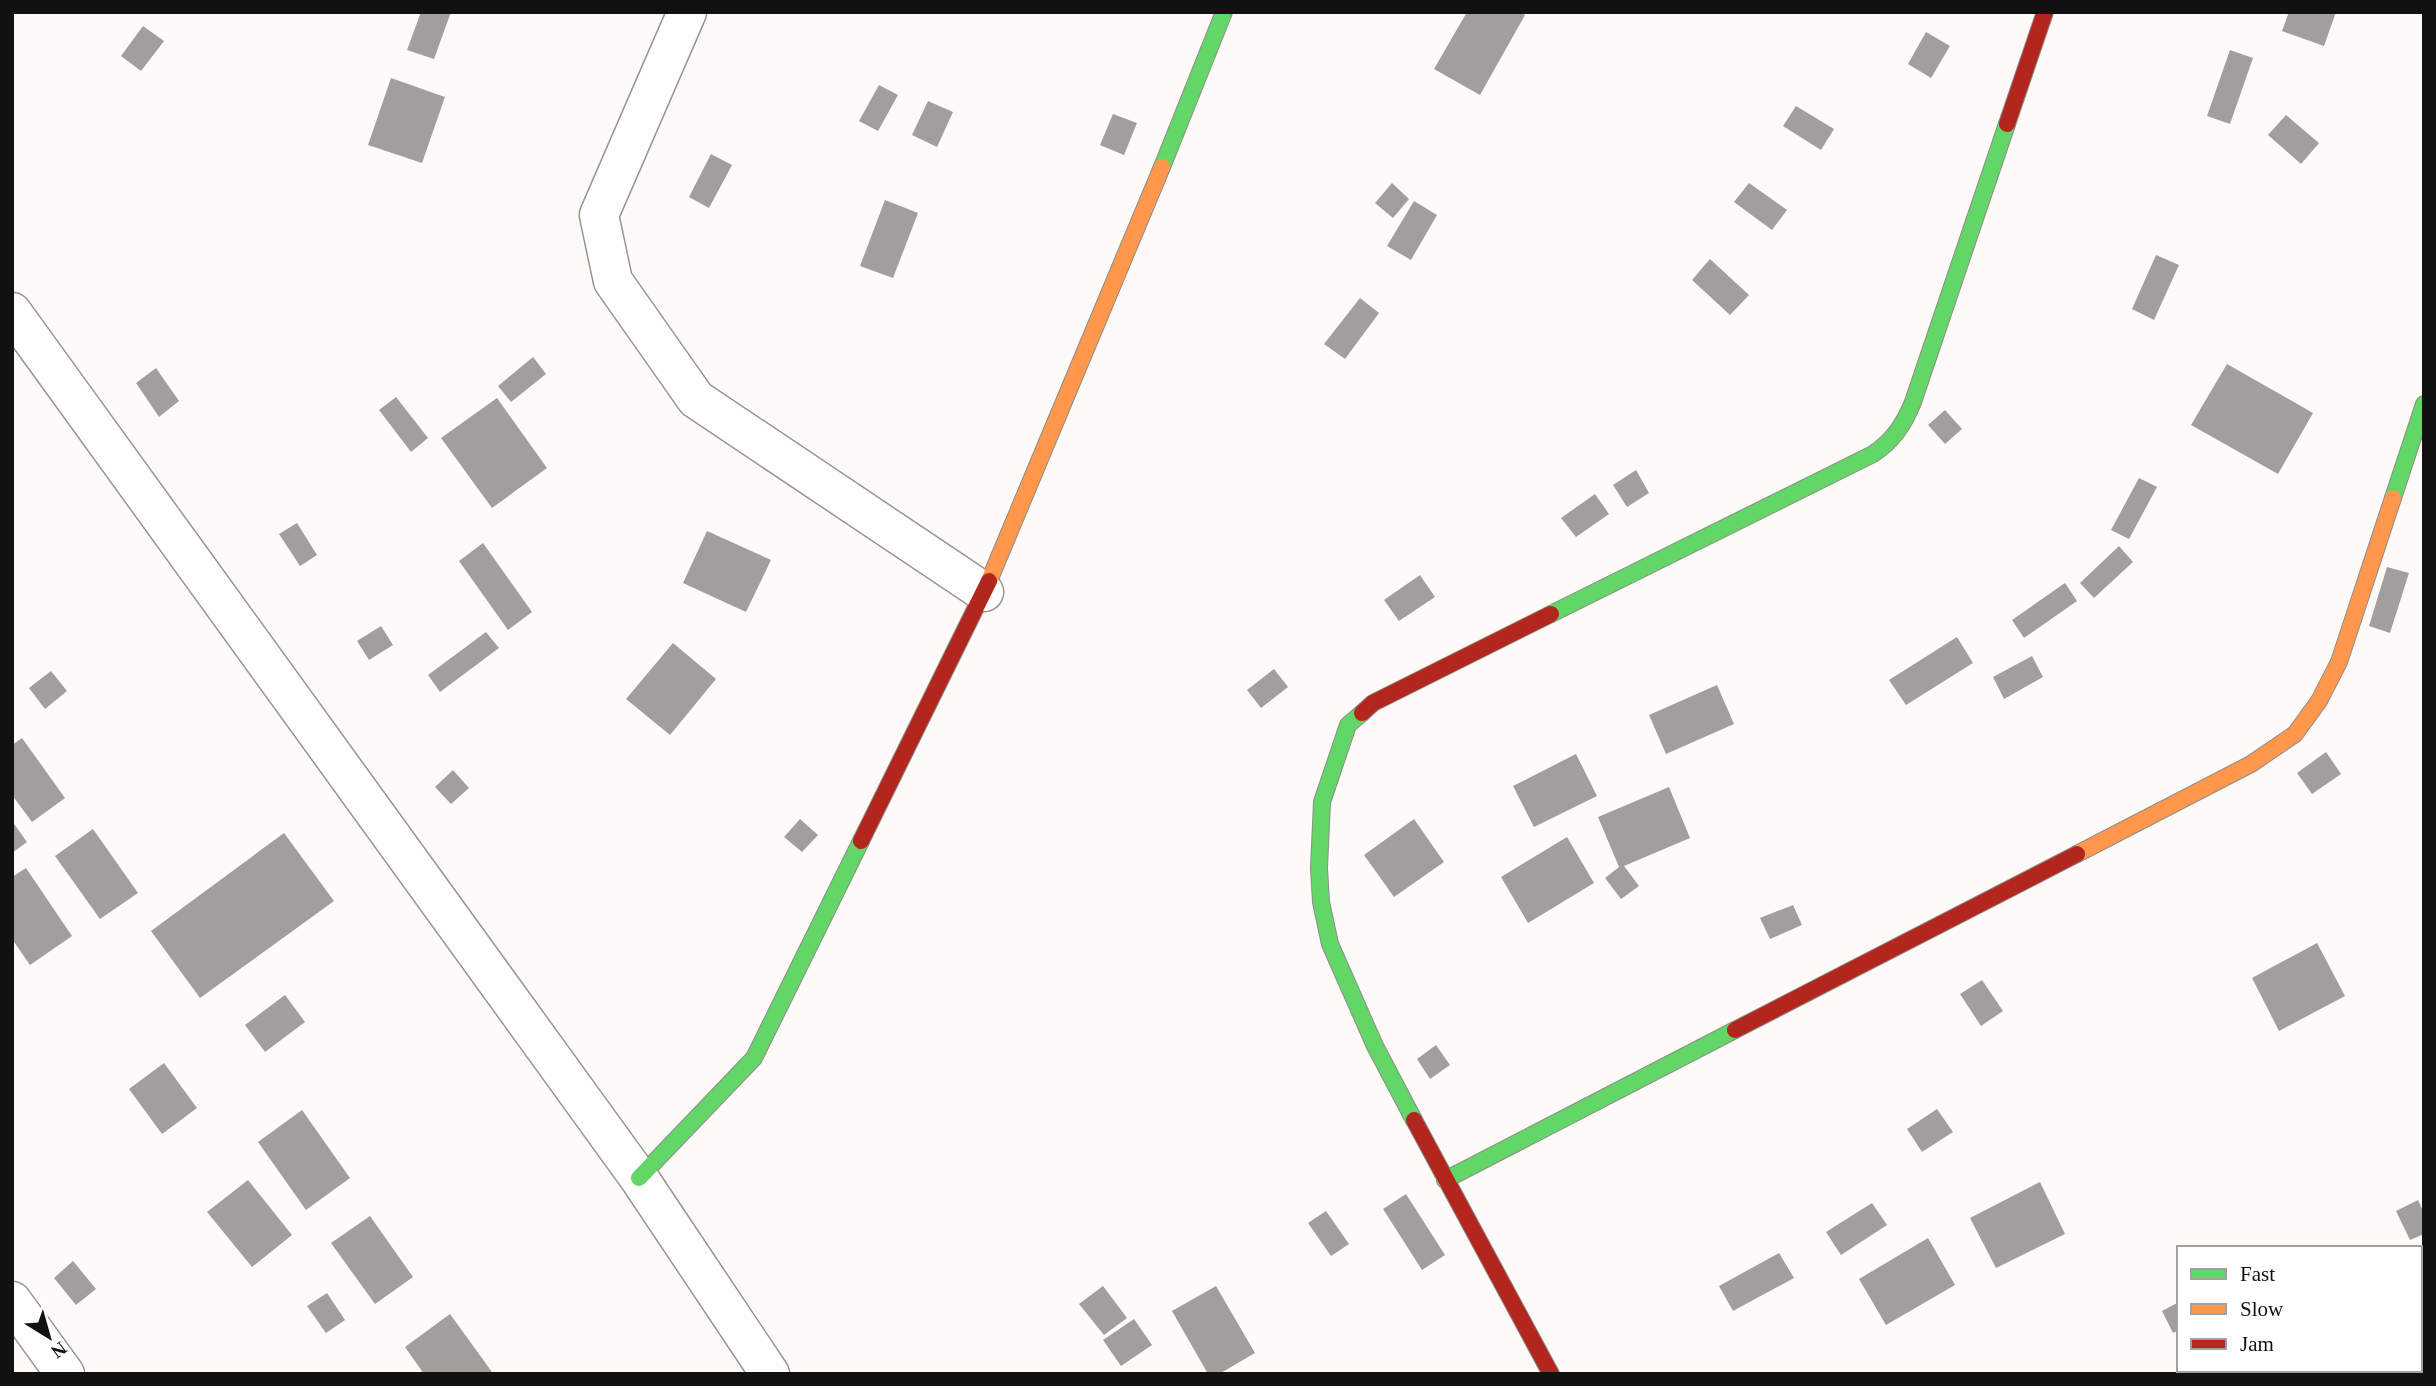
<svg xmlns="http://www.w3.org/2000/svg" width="2436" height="1386" font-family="'Times New Roman',serif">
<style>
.building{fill:#a19e9c}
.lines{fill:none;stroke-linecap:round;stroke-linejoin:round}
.street-casing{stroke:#979695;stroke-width:41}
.fast-casing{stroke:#8e8d8b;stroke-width:18}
.slow-casing{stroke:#8e8d8b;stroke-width:18}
.jam-casing{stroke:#8e8d8b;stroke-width:18}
.street{stroke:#fffefe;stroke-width:38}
.fast{stroke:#63d668;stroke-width:16}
.slow{stroke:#ff974d;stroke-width:16}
.jam{stroke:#b3261e;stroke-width:16}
</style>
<rect width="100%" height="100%" fill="#fdfaf7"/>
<path class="building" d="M421 12H451L434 59 407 50Z
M1467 12H1520L1525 15 1480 95 1434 69Z
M2289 12H2336L2324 46 2282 31Z
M143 26 164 41 141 71 121 56Z
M1926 32 1950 46 1931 78 1908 64Z
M2230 50 2253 58 2230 124 2207 116Z
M391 78 445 97 422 163 368 145Z
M879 85 898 95 878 131 859 121Z
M928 101 953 112 937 147 912 135Z
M1796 106 1834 129 1821 150 1783 126Z
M1113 114 1137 123 1124 155 1100 145Z
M2286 115 2319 143 2301 164 2268 135Z
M711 154 732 165 709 208 689 197Z
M1392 183 1409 199 1393 218 1375 203Z
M1749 183 1787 210 1772 230 1734 202Z
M885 200 918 213 893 278 860 266Z
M1414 201 1437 215 1411 260 1387 246Z
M2156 255 2179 265 2154 320 2132 309Z
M1710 259 1749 295 1730 315 1692 280Z
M1360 298 1379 313 1345 359 1324 344Z
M533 357 546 374 511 402 498 386Z
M2227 364 2313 413 2278 474 2191 425Z
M156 368 179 401 159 417 136 383Z
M396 397 428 438 411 452 379 410Z
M497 398 547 468 492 508 441 438Z
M1945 410 1962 429 1945 444 1928 425Z
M1636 470 1649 493 1627 507 1613 485Z
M2139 478 2157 487 2129 539 2111 530Z
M1595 494 1609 514 1576 537 1561 518Z
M297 523 317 555 300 566 279 534Z
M707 531 771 560 746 612 683 583Z
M483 543 532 612 508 630 459 561Z
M2119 546 2133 562 2094 598 2080 583Z
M2387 567 2409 573 2390 633 2369 626Z
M1420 575 1435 597 1399 621 1384 600Z
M2065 583 2077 601 2024 638 2012 620Z
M381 626 393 645 369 660 357 641Z
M486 632 499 648 440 692 428 675Z
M1957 637 1973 663 1906 705 1889 680Z
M673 643 716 679 670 735 626 699Z
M2032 656 2043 677 2004 699 1993 677Z
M1274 669 1288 687 1261 708 1247 690Z
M51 671 67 691 45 709 29 688Z
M1717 685 1734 724 1666 754 1649 715Z
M22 738 65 798 32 822 12 795V745Z
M2326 752 2341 774 2312 794 2297 773Z
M1576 754 1597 796 1534 827 1513 786Z
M453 770 469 788 451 804 435 787Z
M1669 787 1690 838 1624 866 1639 886 1621 899 1605 878 1619 867 1598 817Z
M800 819 818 835 802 852 784 837Z
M1414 819 1444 862 1394 897 1364 855Z
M12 821 27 842 12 853Z
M93 829 138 893 100 919 55 856Z
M284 833 334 901 200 998 151 931Z
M1567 837 1594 883 1528 923 1501 877Z
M26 868 72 936 30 965 12 939V877Z
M1793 905 1802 925 1770 939 1760 918Z
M2317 943 2345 996 2279 1031 2252 978Z
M1982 980 2003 1011 1981 1026 1960 994Z
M285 995 305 1022 265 1052 245 1025Z
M1436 1045 1450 1065 1430 1079 1417 1059Z
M164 1063 197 1108 162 1134 129 1089Z
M1937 1109 1953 1132 1922 1152 1907 1129Z
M302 1110 350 1178 306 1210 258 1142Z
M248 1180 292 1235 252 1267 207 1212Z
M2040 1182 2065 1234 1996 1268 1970 1218Z
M1406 1194 1445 1255 1422 1270 1383 1209Z
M2418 1200 2424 1213V1234L2410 1240 2396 1211Z
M1872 1203 1887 1225 1841 1255 1826 1232Z
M1326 1211 1349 1244 1331 1256 1308 1223Z
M370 1216 413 1277 375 1304 331 1243Z
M1928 1238 1955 1285 1886 1325 1859 1279Z
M1779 1253 1794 1278 1733 1311 1719 1286Z
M73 1261 96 1289 76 1305 54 1278Z
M1103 1286 1127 1318 1104 1335 1079 1304Z
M1216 1286 1255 1353 1219 1374H1208L1172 1311Z
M327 1293 345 1320 326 1333 307 1306Z
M2179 1302V1330L2173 1333 2162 1311Z
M450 1314 492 1372 489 1374H424L405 1347Z
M1134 1319 1152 1345 1121 1366 1103 1340Z"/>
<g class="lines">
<g class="street-casing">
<path id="street" d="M687 12 599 215 613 281 696 399 984 592
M12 312 639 1178 770 1374
M12 1301 65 1374
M2420 1333 2424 1331
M2339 1374 2346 1370"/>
</g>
<g class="fast-casing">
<path id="fast" d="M1162 167 1224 12
M2393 498 2424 404
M1551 614 1873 454C1893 441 1904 424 1913 402L2007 124
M1362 713 1348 725 1322 802 1319 868 1321 902 1330 944 1375 1046 1414 1120
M639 1178 754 1058 861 841
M1445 1180 1735 1030"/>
</g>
<g class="slow-casing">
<path id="slow" d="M989 581 1162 167
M2077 854 2251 764 2295 734 2319 701 2339 662 2393 498"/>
</g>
<g class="jam-casing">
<path id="jam" d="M2007 124 2045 12
M1362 713 1373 703 1551 614
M861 841 989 581
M1735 1030 2077 854
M1414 1120 1551 1374"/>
</g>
<use href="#street" class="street"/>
<use href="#fast" class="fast"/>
<use href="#slow" class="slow"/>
<use href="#jam" class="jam"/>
</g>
<rect width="2436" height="1386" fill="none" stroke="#111111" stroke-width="28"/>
<rect x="2177" y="1246" width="245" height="126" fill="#ffffff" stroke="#a0a0a0" stroke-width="2"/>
<rect x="2191" y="1269" width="35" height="10" fill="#63d668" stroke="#a0a0a0" stroke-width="2"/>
<text x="2240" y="1281" font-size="21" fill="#111111">Fast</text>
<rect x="2191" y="1304" width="35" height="10" fill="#ff974d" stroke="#a0a0a0" stroke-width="2"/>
<text x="2240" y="1316" font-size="21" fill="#111111">Slow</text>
<rect x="2191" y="1339" width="35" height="10" fill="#b3261e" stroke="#a0a0a0" stroke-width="2"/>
<text x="2240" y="1351" font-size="21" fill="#111111">Jam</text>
<g transform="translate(49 1337) rotate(143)" stroke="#ffffff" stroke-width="5" paint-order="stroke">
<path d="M0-5L12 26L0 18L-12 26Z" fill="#111111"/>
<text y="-10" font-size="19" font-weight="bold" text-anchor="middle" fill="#111111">N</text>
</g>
</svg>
